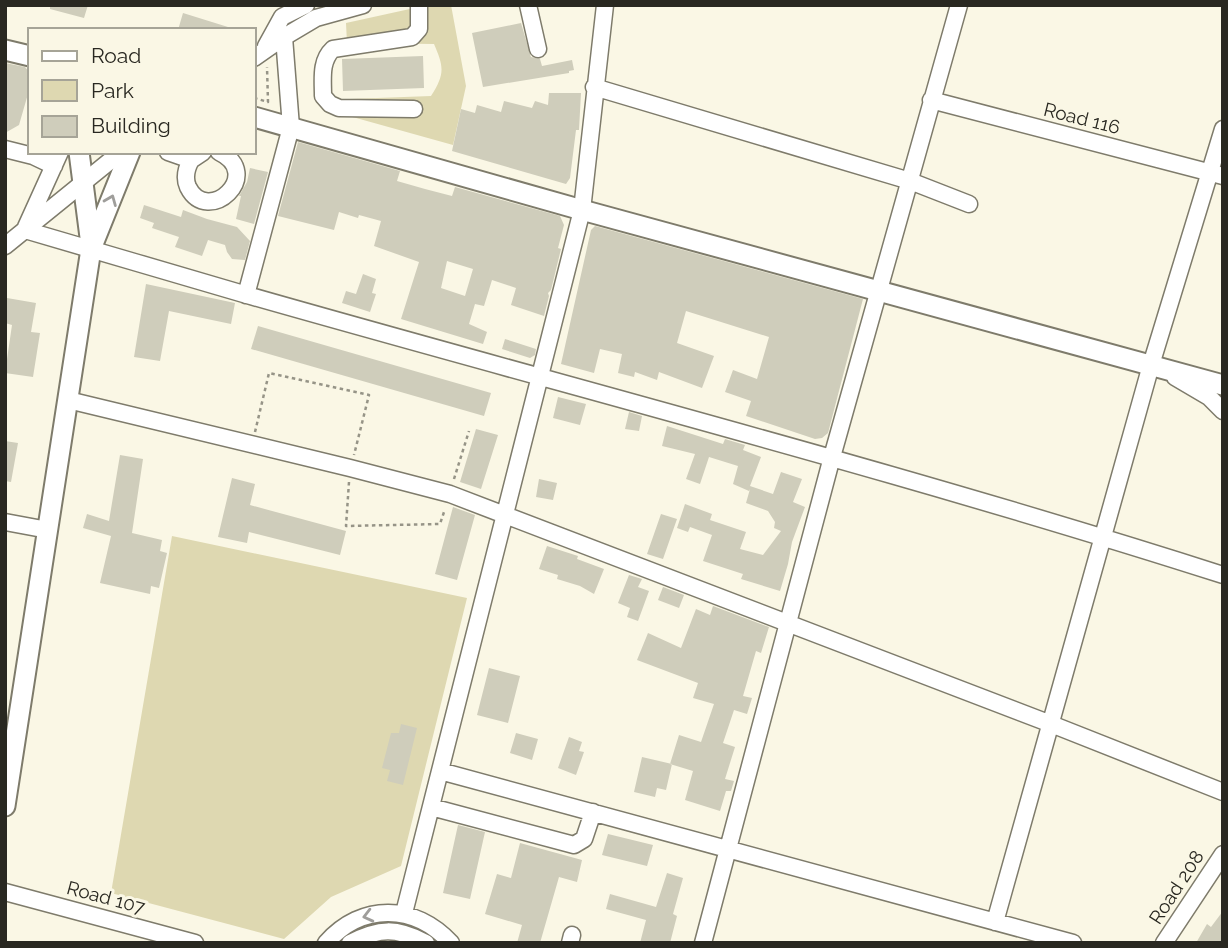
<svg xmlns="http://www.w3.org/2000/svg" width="1228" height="948" font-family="Raleway,sans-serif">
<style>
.green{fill:#ded8b1}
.building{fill:#cfcdbb;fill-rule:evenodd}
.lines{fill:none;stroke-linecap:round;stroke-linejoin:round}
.minor-casing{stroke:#7e7b6b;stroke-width:19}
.major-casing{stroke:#7e7b6b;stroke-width:23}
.path{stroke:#969487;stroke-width:2.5;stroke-dasharray:3.5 3.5;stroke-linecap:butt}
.minor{stroke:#fff;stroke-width:16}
.major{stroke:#fff;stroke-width:19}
.oneway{stroke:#9f9e9b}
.labels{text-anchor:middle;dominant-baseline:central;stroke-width:6;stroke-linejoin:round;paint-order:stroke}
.street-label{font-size:19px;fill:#292821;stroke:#faf7e5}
</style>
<rect width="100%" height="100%" fill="#faf7e5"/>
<path class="green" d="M428 5H451L466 86 453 145 349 116 350 99 431 96C445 74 444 67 434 44L347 43 346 23Z
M172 536 467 598 401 866 331 897 284 939 111 893Z"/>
<path class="building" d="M50 5H88L84 18 50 9Z
M183 13 228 27V30H178Z
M521 23 531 57 540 59 542 66 572 60 574 70 569 71V73L483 87 472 33Z
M423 56 424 88 343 91 342 59Z
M5 63 25 67 30 73V87L19 125 5 133Z
M549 93H581L579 130H576L570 178 566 184 452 151 461 109 475 113 477 105 501 112 504 101 532 108 535 101 548 105Z
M298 142 400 171 397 181 425 189 452 196 455 187 560 216 564 225 558 248 561 249 551 290 548 293 549 296 544 316 511 305 516 288 492 280 484 306 475 304 469 324 487 332 483 344 401 319 419 262 374 246 381 221 359 215 358 218 339 212 334 230 278 216ZM447 261 473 269 465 296 441 288Z
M250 168 268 172 254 224 236 219 241 196H239L247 182Z
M144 205 181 217 183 210 207 219 237 227 250 241 245 260 232 259 227 252 225 245 208 240 202 256 175 247 179 237 152 228 154 223 140 218Z
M595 226 863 299 828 433 822 438 815 439 746 416 751 401 725 392 733 370 757 379 769 337 686 311 677 343 714 356 702 388 659 372 657 380 635 372 634 377 618 373 622 354 600 349 594 373 561 364 591 230Z
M363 274 376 279 372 293 376 294 370 312 342 303 346 291 356 294Z
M146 284 235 303 231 324 169 311 160 361 134 357Z
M7 298 36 303 31 332 40 333 33 377 5 373 12 325 5 323Z
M258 326 491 393 484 416 251 349Z
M505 339 536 349 535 355 530 358 502 349Z
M558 397 586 404 580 425 553 418Z
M629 412 642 416 639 431 625 429Z
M667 426 723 444 725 439 745 445 743 450 761 457 750 486 773 494 781 472 802 479 793 502 805 507 792 542 788 564 780 591 741 579 743 574 703 561 712 535 690 527 688 532 677 528 685 504 712 514 710 520 746 532 740 549 763 555 781 531 774 528 775 522 768 511 746 503 750 489 749 491 733 484 738 466 709 457 700 484 686 479 695 454 662 446Z
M476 429 498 435 481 489 460 482Z
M5 441 18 443 11 482 5 481Z
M120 455 143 459 132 533 162 540 160 551 167 553 159 588 151 586 150 594 100 583 111 536 83 528 87 514 109 521Z
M232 478 255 484 250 505 346 531 340 555 249 532 247 543 218 537Z
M539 479 557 483 553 500 536 497Z
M453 507 475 515 457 580 435 574Z
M661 514 677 519 663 559 647 554Z
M547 546 578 556 577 559 604 569 594 594 580 586 557 579 558 575 539 569Z
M629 575 642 579 638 587 649 591 638 621 627 617 630 608 618 603Z
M663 587 684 595 679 608 658 600Z
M713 606 769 627 761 653 756 651 743 696 752 698 747 714 734 710 723 743 735 747 725 779 734 781 731 791H726L720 811 685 800 693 771 670 764 679 735 701 742 714 704 693 698 698 683 637 660 648 633 681 648 696 609 710 615Z
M489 668 520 676 508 723 477 715Z
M401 724 417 728 403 785 387 781 390 770 382 768 391 733H399Z
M516 733 538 739 532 760 510 753Z
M569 737 582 742 579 751 584 752 576 775 558 768Z
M642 757 672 764 666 790 657 788 655 797 634 792Z
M458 825 485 832 470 899 443 893Z
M608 834 653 845 647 866 602 855Z
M520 843 582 860 577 882 559 877 540 943H517L522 925 485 914 497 874 511 878Z
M667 873 683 878 673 914 677 916 670 943H640L646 920 606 909 610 894 656 907Z
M1223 911V943H1196L1207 924 1211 927Z"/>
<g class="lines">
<g class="minor-casing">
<path id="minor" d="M528 5 538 49
M266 46 282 17 306 5
M254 58 284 37 316 18 363 5
M594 87 910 181 969 204
M931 100 1223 176
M414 109 339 108 330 104 323 96C323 79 320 61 333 49L412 37 419 29V5
M5 149 33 156 54 166
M168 152 191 160
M203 152 191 160C186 169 184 178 188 187 208 227 265 174 219 152
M26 227 60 152
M25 230C99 251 173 274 247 295 573 388 901 472 1223 575
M5 246 121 152
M246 295 291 127 284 37
M1175 377 1209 397 1223 411
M68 400 350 468 450 494 1051 724 1223 792
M5 522 48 530
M440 771 1073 943
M431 807 574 845 584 839 593 812
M5 892 195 943
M404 913 582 210 605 5
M995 922 1151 365 1223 129
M326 943C362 902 415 904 451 943
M350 943C379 928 396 927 426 943
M570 943 572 935
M703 943 832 457 959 5
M1164 943 1223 854"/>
</g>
<g class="major-casing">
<path id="major" d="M5 50 30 56
M254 117 582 210 1223 385
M79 152 91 245
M5 806 91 249 130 152"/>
</g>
<path class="path" d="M254 98 268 102 267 67
M255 432 269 373 369 395 354 455
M454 479 469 431
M349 482 346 526 440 524 445 509"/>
<use href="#minor" class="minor"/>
<use href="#major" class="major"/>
</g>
<defs><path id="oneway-chevron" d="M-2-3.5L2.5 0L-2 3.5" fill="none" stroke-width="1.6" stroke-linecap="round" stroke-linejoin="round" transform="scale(1.75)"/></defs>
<g class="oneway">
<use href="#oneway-chevron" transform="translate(111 200) rotate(-68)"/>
<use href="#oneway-chevron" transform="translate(368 916) rotate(166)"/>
</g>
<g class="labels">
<g class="street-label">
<text transform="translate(1082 118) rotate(14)">Road 116</text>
<text transform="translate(1176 887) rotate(-57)">Road 208</text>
<text transform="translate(106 897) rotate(15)">Road 107</text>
</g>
</g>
<rect width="1228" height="948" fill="none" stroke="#292821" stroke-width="14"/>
<rect x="28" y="28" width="228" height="126" fill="#faf7e5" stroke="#a6a497" stroke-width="2"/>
<rect x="42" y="51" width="35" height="10" fill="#ffffff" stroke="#a6a497" stroke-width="2"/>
<text x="91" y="63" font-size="21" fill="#292821">Road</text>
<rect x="42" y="80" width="35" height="21" fill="#ded8b1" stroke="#a6a497" stroke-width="2"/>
<text x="91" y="98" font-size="21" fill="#292821">Park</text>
<rect x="42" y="116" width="35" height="21" fill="#cfcdbb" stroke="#a6a497" stroke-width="2"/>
<text x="91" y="133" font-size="21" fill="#292821">Building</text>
</svg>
